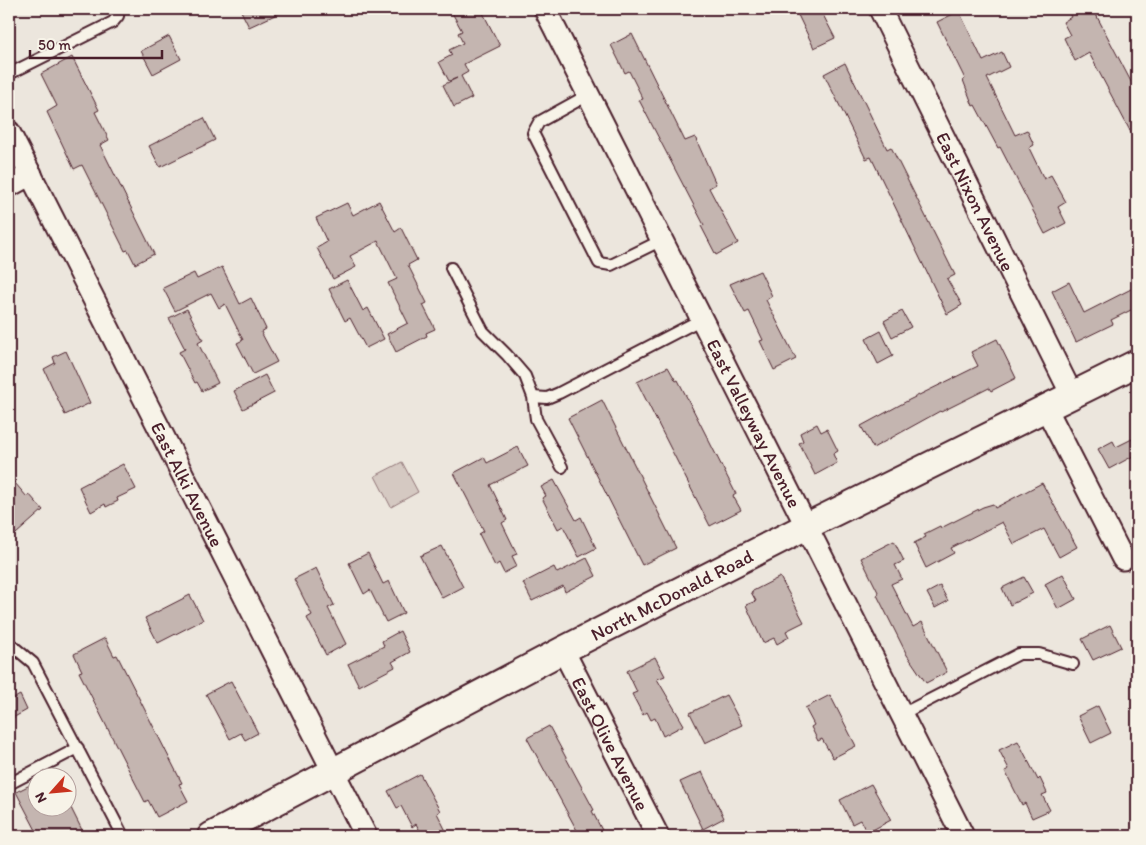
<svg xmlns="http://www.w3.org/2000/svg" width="1146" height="845" font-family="Itim,sans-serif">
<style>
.green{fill:#d5c9c2;stroke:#907476}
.building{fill:#c4b5b0;stroke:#4a1f2b}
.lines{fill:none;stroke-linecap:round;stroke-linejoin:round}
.service-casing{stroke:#4a1f2b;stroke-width:14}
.minor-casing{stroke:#4a1f2b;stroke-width:25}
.tertiary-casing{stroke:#4a1f2b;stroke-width:30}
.service{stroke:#f7f3e8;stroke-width:10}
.minor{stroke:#f7f3e8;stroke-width:21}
.tertiary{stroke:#f7f3e8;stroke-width:26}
.labels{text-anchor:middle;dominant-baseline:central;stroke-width:5;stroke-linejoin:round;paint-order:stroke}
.street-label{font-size:19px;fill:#4a1f2b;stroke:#f7f3e8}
</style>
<rect width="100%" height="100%" fill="#ece6dd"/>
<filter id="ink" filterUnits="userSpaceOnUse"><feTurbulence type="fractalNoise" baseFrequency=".02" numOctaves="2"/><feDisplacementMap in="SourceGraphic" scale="10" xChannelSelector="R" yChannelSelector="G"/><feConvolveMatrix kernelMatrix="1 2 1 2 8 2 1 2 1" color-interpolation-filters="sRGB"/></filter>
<g filter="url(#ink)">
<path class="green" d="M402 462 418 492 391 507 375 476Z"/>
<path class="building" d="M240 9H288L249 27Z
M450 9H481L500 46 464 64 468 72 461 76 472 98 454 107 443 85 457 78 449 81 439 62 452 55 449 50 463 43 458 33 462 31Z
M811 9H820L835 38 814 48 798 15Z
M1067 9H1093L1137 93V144L1089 53 1075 61 1064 38 1070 35 1063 22 1071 17Z
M959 11 983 61 1002 52 1009 67 987 78 1015 135 1027 130 1034 145 1029 148 1044 179 1051 175 1066 202 1058 207 1066 223 1045 234 1000 147 998 148 975 105 973 106 963 80 965 79 937 22Z
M632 34 685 141 695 137 716 184 709 188 738 243 716 255 701 226 704 225 639 100 643 99 629 71 625 73 611 45Z
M169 36 181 59 153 74 141 51Z
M72 57 99 110 95 112 109 140 100 145 154 254 135 264 128 250 125 251 82 165 74 169 47 112 57 106 41 74Z
M845 63 887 149 891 147 955 275 947 279 962 305 947 314 871 157 866 159 824 74Z
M204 118 215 140 160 167 149 146Z
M379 201 395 232 401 228 417 260 408 265 427 303 423 305 435 329 426 333 427 336 396 352 387 334 408 323 388 283 397 279 378 241 350 256 356 267 333 279 317 248 327 242 316 218 347 203 353 215Z
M222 267 240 304 251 298 266 329 261 332 277 362 253 374 237 343 243 340 225 304 219 308 211 293 175 311 163 288 194 273 197 279Z
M760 271 772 296 766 300 796 359 774 370 760 341 763 340 749 311 745 313 730 284Z
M347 280 363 311 368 308 384 339 366 348 350 318 345 321 329 289Z
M1069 282 1084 313 1137 286V307L1111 320 1113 324 1076 342 1052 291Z
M187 309 203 340 198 343 218 383 202 391 197 382 195 383 179 352 185 349 169 318Z
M902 311 911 327 892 337 884 321Z
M881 331 893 356 878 364 866 339Z
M997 339 1016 378 991 391 989 388 941 412 940 411 873 448 861 426 909 400 978 366 971 352Z
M66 351 90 403 65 415 44 369 55 363 53 357Z
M668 367 676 381 678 380 736 494 733 496 741 510 710 526 637 382Z
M265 375 274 393 243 409 234 391Z
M602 400 676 548 642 565 568 418Z
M817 424 821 432 827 429 838 451 833 454 837 463 815 475 799 443 803 441 800 433Z
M1132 439 1137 448V454L1109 469 1098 449 1113 441 1116 447Z
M518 447 528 466 490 485 507 520 502 523 517 554 512 556 517 566 504 573 499 563 495 566 479 534 484 531 454 473 484 457 487 463Z
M123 464 136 489 117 498 118 501 106 507 105 504 91 512 79 487Z
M9 476 27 497 29 494 43 510 16 534 9 525Z
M554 480 576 520 581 517 596 548 579 557 563 526 558 529 542 498 546 496 541 487Z
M1042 483 1077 547 1059 557 1044 529 1014 544 1002 522 951 548 954 553 926 568 914 543 926 537 924 534 940 526 941 528 983 507 993 504 995 508Z
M894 541 904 561 895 565 902 579 891 584 913 627 922 622 947 672 926 683 907 655 877 595 879 594 861 558Z
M442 546 463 587 442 598 420 556Z
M368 553 383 584 389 581 404 613 386 622 370 590 364 594 349 563Z
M587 558 596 576 565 592 563 586 532 601 523 583 554 567 557 573Z
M316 568 334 605 328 608 346 644 326 655 307 618 312 615 294 579Z
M1063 574 1076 599 1058 609 1045 584Z
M780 577 804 622 786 631 789 637 777 644 774 638 763 643 746 605 756 601 751 592Z
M1024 577 1033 593 1010 605 1002 588Z
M940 586 948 601 935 608 927 593Z
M190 595 203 620 158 643 145 618Z
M1110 625 1121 647 1093 660 1082 639Z
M400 631 410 652 392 662 395 667 359 686 348 664 384 646 382 641Z
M105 638 114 656 117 655 182 783 179 784 188 801 157 817 148 800 145 802 79 672 82 671 74 654Z
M655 657 665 676 657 679 684 725 663 736 655 718 651 720 647 712 643 715 632 694 637 692 627 671Z
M231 681 258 733 245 740 241 733 230 739 206 694Z
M20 695 27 710 9 720V701Z
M726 695 742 725 705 743 690 713Z
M830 695 856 746 833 758 822 739 818 741 811 727 814 725 805 708Z
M1098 706 1111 733 1091 743 1078 716Z
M549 726 594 810 592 811 605 836H580L527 738Z
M1018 741 1038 780 1040 778 1047 793 1042 795 1050 810 1032 818 1025 803 1022 805 1005 771 1009 769 999 750Z
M702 772 724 818 703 829 680 782Z
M420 774 440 811 437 813 446 831 435 836H423L416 824 412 827 401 806 397 808 388 791Z
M38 781V808H71L83 832 74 836H39L16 792Z
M871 784 891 820 867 833 860 820 852 824 840 800Z"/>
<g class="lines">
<g class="service-casing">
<path id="service" d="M9 74 113 22 118 16 119 9
M588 95 539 122 533 133 599 263 611 265 662 240
M451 268 483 331 507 355 525 376 533 397 536 419 562 467
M533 397 547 398 559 393 702 319
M9 643 33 663 123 836
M902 714 1019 654H1039L1073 664
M9 784 78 748"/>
</g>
<g class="minor-casing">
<g id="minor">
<path id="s1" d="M545 9 963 836"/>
<path id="s2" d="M880 9 1072 395"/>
<path id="s3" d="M9 132 366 836"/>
<path d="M9 186 31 174"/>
<path d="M1046 408 1123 559"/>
<path id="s4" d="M563 650 658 836"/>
</g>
</g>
<g class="tertiary-casing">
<g id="tertiary">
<path id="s5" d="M211 836 563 650 807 526 1137 363"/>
</g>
</g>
<use href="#service" class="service"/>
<use href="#minor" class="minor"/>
<use href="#tertiary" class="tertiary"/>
</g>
</g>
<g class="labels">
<g class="street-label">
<text stroke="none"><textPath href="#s2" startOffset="215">East Nixon Avenue</textPath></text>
<text stroke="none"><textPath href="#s1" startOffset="464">East Valleyway Avenue</textPath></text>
<text stroke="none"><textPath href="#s3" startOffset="395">East Alki Avenue</textPath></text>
<text stroke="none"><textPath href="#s5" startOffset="520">North McDonald Road</textPath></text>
<text stroke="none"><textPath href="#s4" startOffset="105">East Olive Avenue</textPath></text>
</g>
</g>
<rect width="1146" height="845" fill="none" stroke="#f7f3e8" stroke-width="30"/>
<rect x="15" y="15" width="1116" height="815" fill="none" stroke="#4a1f2b" stroke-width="2" filter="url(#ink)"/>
<g transform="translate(52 792) rotate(243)"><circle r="24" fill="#f7f3e8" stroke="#b29e9c"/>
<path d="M0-4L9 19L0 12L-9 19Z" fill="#c8321e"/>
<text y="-8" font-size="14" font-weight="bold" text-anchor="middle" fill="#4a1f2b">N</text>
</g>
<path d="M30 50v8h132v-8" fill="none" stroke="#4a1f2b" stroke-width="2.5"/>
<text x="38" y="50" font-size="15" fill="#4a1f2b" stroke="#f7f3e8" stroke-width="4" paint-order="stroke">50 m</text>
</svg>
